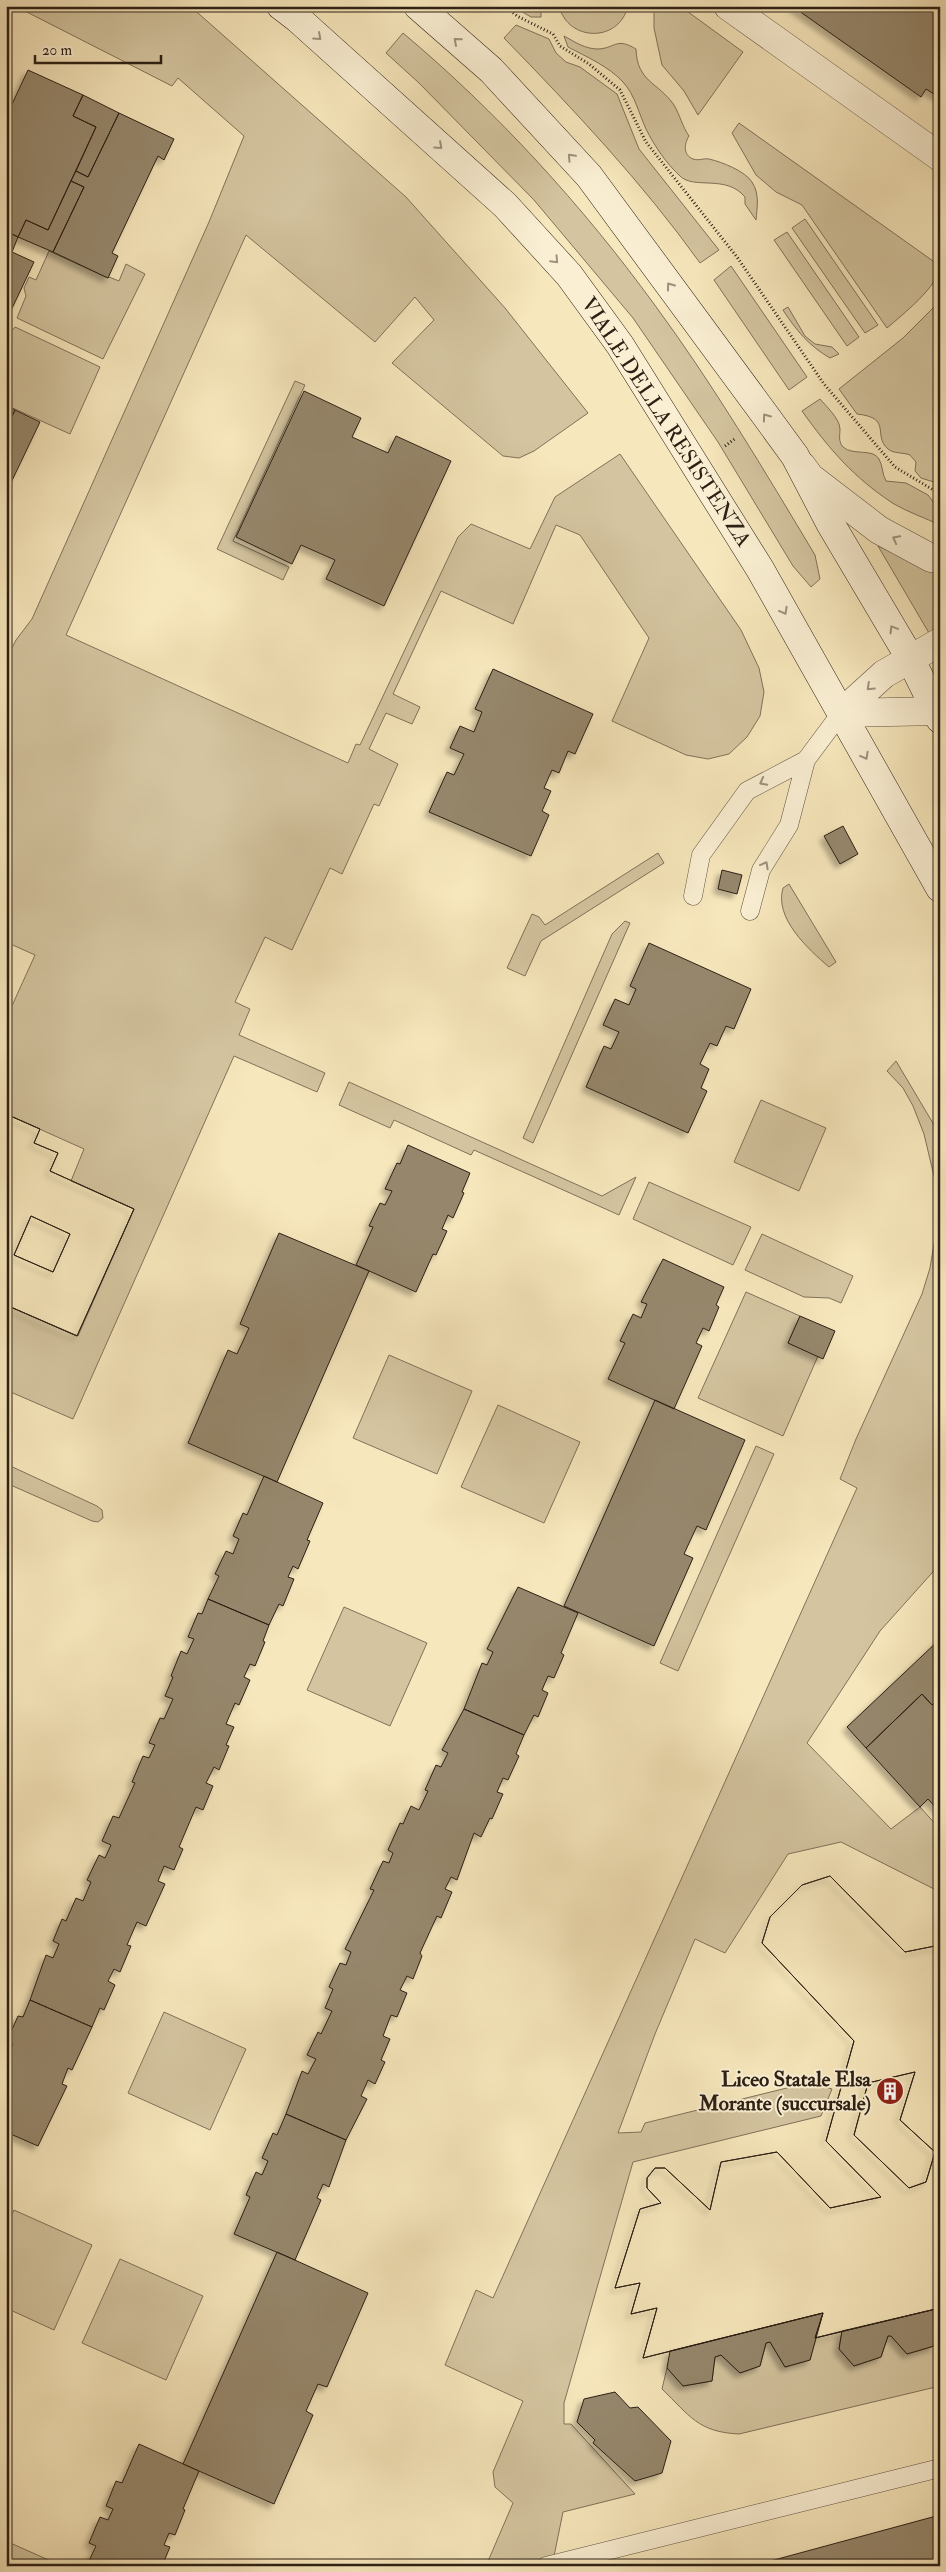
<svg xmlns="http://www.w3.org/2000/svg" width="946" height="2572" font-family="'IM FELL Double Pica',serif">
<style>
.green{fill:#d4c5a0;stroke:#80725a}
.building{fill:#96876c;stroke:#2c2015;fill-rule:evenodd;filter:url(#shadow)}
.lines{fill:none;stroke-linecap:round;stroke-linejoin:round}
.lane-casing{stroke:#5f523f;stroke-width:19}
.street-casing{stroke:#5f523f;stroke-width:29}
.secondary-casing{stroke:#2c2015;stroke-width:29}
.path{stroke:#2c2015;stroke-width:3;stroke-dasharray:1 2.5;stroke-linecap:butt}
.lane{stroke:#faefd3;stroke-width:18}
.street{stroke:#faefd3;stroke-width:28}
.secondary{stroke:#faefd3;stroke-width:28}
.oneway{stroke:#9d927e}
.labels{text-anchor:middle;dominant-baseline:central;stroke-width:4;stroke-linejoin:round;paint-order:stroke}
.street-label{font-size:21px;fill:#2c2015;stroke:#faefd3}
.poi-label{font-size:21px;font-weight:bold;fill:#2c2015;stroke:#faefd3;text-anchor:end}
</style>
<defs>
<filter id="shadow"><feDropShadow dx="-4.5" dy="4.5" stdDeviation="2.5" flood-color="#0004"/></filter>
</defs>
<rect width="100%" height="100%" fill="#f7e7bc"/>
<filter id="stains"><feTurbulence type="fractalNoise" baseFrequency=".004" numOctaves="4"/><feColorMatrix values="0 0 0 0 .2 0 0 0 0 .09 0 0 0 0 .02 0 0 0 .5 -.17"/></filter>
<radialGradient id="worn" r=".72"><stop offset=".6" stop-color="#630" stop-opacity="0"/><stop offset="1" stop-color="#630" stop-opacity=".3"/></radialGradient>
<path class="green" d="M15 6H190L406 197 505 308 588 413 534 451 519 458 503 456 392 363 434 320 415 297 375 342 246 235 66 635 348 763 356 744 360 745 458 537 471 524 530 549 555 497 620 454 741 630 759 668 764 692 760 716 747 737 729 754 708 759 686 755 612 721 649 638 580 535 556 525 513 624 441 591 393 694 420 707 412 724 386 713 369 749 398 764 379 806 374 804 342 874 330 868 292 950 265 937 235 1002 250 1009 239 1035 325 1073 317 1092 234 1056 73 1419 6 1390V1305L78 1336 134 1209 71 1181 84 1149 6 1114V1019L35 955 6 942V660L16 640 32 619 209 222 244 136 178 78 172 86Z
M512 6H541V17H531Z
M559 6H628C619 43 568 42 559 6Z
M654 6H680L743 52 698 115 684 91 662 65 654 28Z
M516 25 549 39 556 53 566 62 580 67 617 94 639 149 719 250 700 263C642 182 573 109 504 38Z
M403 33C497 112 582 205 654 304 713 384 764 470 815 555L820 579 811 587 793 566 718 442 633 318 534 200 419 83 386 53Z
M564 36C575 42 585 49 598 49 616 48 616 37 636 49 637 82 658 82 674 105 680 115 682 126 689 136 684 144 683 155 693 159 699 161 704 158 709 159 722 162 745 171 752 182 760 194 757 208 756 220L745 204V197C726 174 694 190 680 176 666 163 655 147 646 129 639 114 635 95 623 82 608 66 587 57 568 47Z
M739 123 940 266C940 285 901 316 887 328L802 205 776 192 756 175 732 133Z
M805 219 878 325 865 333 792 228Z
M787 232 859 337 847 346 774 240Z
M49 251 108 278 109 277 119 281 126 264 145 274 103 359 17 318 26 296 24 288 29 277 36 280Z
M731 266 807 377 789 390 714 280Z
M940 301V484L921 478 915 471 916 462 910 455C902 452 894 454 888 449 872 435 893 418 857 414L839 389 903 338Z
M788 307 805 336 815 344 832 347 839 354 830 358C809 346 796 330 783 310Z
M15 327 100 367 70 434 6 405V337Z
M295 381 305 385 233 541 289 567 283 580 217 549Z
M820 399C826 406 840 419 840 429 840 435 838 441 843 447 853 456 873 448 879 459 883 466 882 474 886 481L906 483 928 495 940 511V525C925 518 908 512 894 504 854 478 829 449 802 411Z
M878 546 940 573V625L929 633Z
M658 853 664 863 541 941 525 976 507 968 532 914 539 917 545 925Z
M789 884 836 962 829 967C808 949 774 918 783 888Z
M625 921 630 923 533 1143 523 1138 612 934Z
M896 1061 940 1135V1564L880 1631 807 1743 891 1829 920 1807 940 1829V1892L841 1842 788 1854 725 1953 695 1939 655 2034 618 2133 641 2132 645 2123 811 2082 832 2089 821 2116 633 2162 564 2403V2424H571L635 2494 563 2512 552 2566H486L513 2503 495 2487 493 2472 523 2401 445 2365 476 2290 493 2298 857 1488 840 1479 856 1439 922 1294 930 1268 937 1226 938 1193 924 1134 913 1106 903 1088 887 1071Z
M349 1082 602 1196 636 1177 619 1215 474 1150 471 1155 394 1120 390 1128 339 1105Z
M761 1100 826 1128 799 1191 734 1162Z
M649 1182 751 1227 733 1265 633 1219Z
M762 1234 853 1276 841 1303 829 1298 804 1297 745 1270Z
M746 1292 800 1316 788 1343 818 1356 783 1436 698 1398Z
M389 1355 472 1391 437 1474 353 1438Z
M498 1405 580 1442 544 1523 461 1487Z
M756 1446 774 1454 678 1671 660 1663Z
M6 1464 97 1506 102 1510 103 1518 98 1522 92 1521 6 1483Z
M344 1607 427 1643 390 1726 307 1690Z
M164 2012 246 2049 210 2130 128 2093Z
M14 2210 92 2245 54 2330 6 2308V2227Z
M120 2259 203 2296 166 2380 82 2343Z
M940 2324V2386L739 2434C698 2432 690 2416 662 2389L667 2368 683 2386 712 2381 715 2357 721 2355 740 2373 760 2366 766 2343 770 2342 785 2367 810 2360 815 2338 842 2331 839 2349 854 2366 881 2357 888 2336H891L907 2354 934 2346 937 2325Z
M6 2541 62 2566H6Z"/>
<path class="building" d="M792 6H940V98L926 89 921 97Z
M28 70 83 95 73 116 96 127 48 230 26 220 18 237 6 231V117Z
M83 95 119 113 88 177 76 171 96 127 73 116Z
M119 113 174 139 164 160 158 156 112 253 118 256 108 278 53 252 84 187 71 181 76 171 88 177Z
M71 181 84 187 53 252 18 237 26 220 48 230Z
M6 231 18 237 12 252 34 262 6 321Z
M304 391 361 418 352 437 388 453 396 436 451 461 384 606 326 579 335 560 301 545 292 564 236 537Z
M6 405 15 410 6 429Z
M15 410 40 422 8 489 6 488V429Z
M493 669 593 714 575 754 568 751 559 773 552 770 544 788 551 791 542 811 549 815 531 856 429 812 447 772 454 775 464 754 450 748 460 726 474 732 482 712 475 709Z
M843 826 858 854 840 864 824 836Z
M722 870 742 875 737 894 718 889Z
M649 943 751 989 734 1029 726 1026 717 1046 710 1043 700 1064 709 1069 701 1088 707 1091 688 1133 586 1087 604 1046 611 1049 619 1032 603 1025 615 999 629 1005 636 989 630 986Z
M6 1114 40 1129 34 1143 58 1153 50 1171 134 1209 77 1336 6 1305ZM31 1216 70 1234 53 1272 14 1255Z
M6 1114 40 1129 34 1143 58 1153 50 1171 134 1209 77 1336 6 1305Z
M408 1145 470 1173 462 1192 464 1193 453 1218 448 1215 442 1229 447 1231 436 1255 433 1254 416 1292 356 1265 373 1227 369 1226 380 1203 385 1205 392 1191 385 1189 397 1163 400 1164Z
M31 1216 70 1234 53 1272 14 1255Z
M279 1233 369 1271 277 1482 188 1443 228 1350 237 1354 249 1328 240 1324Z
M663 1259 724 1287 716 1305 719 1307 709 1331 703 1328 696 1343 702 1346 674 1409 608 1379 625 1343 620 1341 633 1314 641 1318 647 1304 641 1302Z
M800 1316 835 1331 823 1359 788 1343Z
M655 1400 745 1440 706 1530 697 1526 684 1554 693 1558 654 1646 564 1606Z
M264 1476 323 1503 307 1540 310 1541 298 1569 293 1566 288 1577 294 1579 283 1606 279 1604 269 1625 208 1599 219 1576 215 1574 226 1551 233 1554 239 1539 233 1536 243 1513 247 1515Z
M518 1587 578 1613 561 1653 564 1655 554 1678 548 1676 542 1690 548 1693 538 1717 534 1715 524 1735 464 1709 482 1663 487 1665 493 1652 487 1649Z
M208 1599 269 1625 263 1641 265 1642 255 1666 250 1664 244 1677 250 1680 239 1705 235 1703 226 1724 234 1727 226 1745 229 1746 219 1770 214 1767 206 1783 213 1786 203 1810 196 1807 179 1847 183 1849 174 1870 164 1866 158 1881 165 1884 146 1926 137 1922 127 1945 131 1946 120 1972 114 1969 108 1981 115 1985 104 2010 100 2008 92 2027 30 2000 46 1955 53 1958 59 1944 53 1941 62 1919 66 1921 76 1898 83 1901 91 1882 87 1880 99 1855 105 1858 111 1845 102 1841 113 1816 119 1818 135 1783 132 1782 143 1756 149 1758 155 1745 149 1743 160 1718 164 1719 173 1699 165 1696 173 1677 171 1676 181 1651 187 1654 194 1639 188 1637 198 1613 202 1614Z
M940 1639V1698L932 1705 922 1694 866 1748 847 1727Z
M922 1694 932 1705 940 1698V1812L928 1799 920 1807 866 1748Z
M464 1709 524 1735 516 1754 519 1756 508 1780 503 1778 497 1792 503 1794 492 1819 490 1818 481 1837 474 1833 457 1880 451 1877 445 1889 452 1892 441 1918 437 1916 420 1953 422 1956 413 1979 407 1976 400 1990 407 1993 397 2017 391 2015 383 2036 390 2039 381 2060 385 2062 375 2084 368 2080 361 2096 367 2099 346 2140 286 2114 302 2071 308 2074 316 2059 307 2055 318 2032 321 2034 332 2011 325 2008 333 1989 329 1987 340 1963 346 1965 351 1952 345 1949 374 1890 370 1889 383 1861 389 1863 393 1853 388 1850 400 1823 403 1824 411 1806 419 1810 428 1791 425 1790 436 1765 441 1767 448 1753 442 1750Z
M830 1876 905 1952 940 1945V2308L815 2338 823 2313 643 2358 657 2308 631 2314 640 2283 615 2288 640 2209 661 2203 647 2188V2178L655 2168H665L710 2210 721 2162 777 2152 830 2208 881 2197 826 2141 854 2041 762 1943 770 1917 802 1885ZM915 2072 900 2120 935 2152 926 2182 909 2188 854 2135 868 2083Z
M830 1876 905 1952 940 1945V2308L815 2338 823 2313 643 2358 657 2308 631 2314 640 2283 615 2288 640 2209 661 2203 647 2188V2178L655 2168H665L710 2210 721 2162 777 2152 830 2208 881 2197 826 2141 854 2041 762 1943 770 1917 802 1885Z
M30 2000 92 2027 72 2070 68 2068 62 2084 67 2086 38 2146 6 2132V2057L13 2044 7 2041 18 2016 23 2017Z
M915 2072 900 2120 935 2152 926 2182 909 2188 854 2135 868 2083Z
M286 2114 346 2140 329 2187 323 2184 317 2198 321 2200 295 2260 234 2234 250 2197 246 2195 256 2172 262 2175 268 2161 262 2158 273 2133 277 2135Z
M277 2252 368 2293 327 2387 318 2384 306 2411 313 2415 274 2504 183 2464Z
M940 2308V2324L937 2325 934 2346 907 2354 891 2336H888L881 2357 854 2366 839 2349 842 2331Z
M823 2313 810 2360 785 2367 770 2342 766 2343 760 2366 740 2373 721 2355 715 2357 712 2381 683 2386 667 2368 670 2351Z
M615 2392 630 2408 638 2407 671 2441 662 2473 635 2481 593 2443 595 2440 577 2422 584 2399Z
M139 2444 199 2471 183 2509 185 2510 175 2535 169 2533 164 2545 170 2547 162 2566H93L88 2563 96 2546 89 2543 100 2517 108 2520 113 2509 106 2506 116 2481 122 2483Z
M940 2515V2566H752Z"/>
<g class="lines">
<g class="lane-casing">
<path id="lane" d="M693 896 701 855 747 791 806 760
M750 911 761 870 789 825 806 760 841 713
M546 2566 940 2468"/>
</g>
<g class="street-casing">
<path id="street" d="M728 6 940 157
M802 466 810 477 879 530 931 558 940 559
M841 713 884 674 940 642
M841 713 940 711"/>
</g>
<g class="secondary-casing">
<path id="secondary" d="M281 6 298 19 505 205 569 275 620 345 760 569 940 888
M418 6 491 70 589 176 768 419 795 456 830 523 910 658 940 719"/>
</g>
<path class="path" d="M505 6 517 16 553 34 560 46 589 64 620 90 646 142 737 257 824 384 895 467 940 494
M725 446 736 438"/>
<use href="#lane" class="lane"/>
<use href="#street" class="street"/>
<use href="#secondary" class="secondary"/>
</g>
<defs><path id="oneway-chevron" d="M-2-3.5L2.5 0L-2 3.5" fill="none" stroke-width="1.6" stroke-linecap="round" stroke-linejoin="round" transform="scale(1.25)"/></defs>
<g class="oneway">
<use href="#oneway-chevron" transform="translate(318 37) rotate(42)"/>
<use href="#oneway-chevron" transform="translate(457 41) rotate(-139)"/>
<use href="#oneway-chevron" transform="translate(439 146) rotate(42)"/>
<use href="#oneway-chevron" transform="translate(571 157) rotate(-133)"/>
<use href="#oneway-chevron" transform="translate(555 260) rotate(47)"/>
<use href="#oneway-chevron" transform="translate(670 286) rotate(-126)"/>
<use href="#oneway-chevron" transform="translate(766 417) rotate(-126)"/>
<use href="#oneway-chevron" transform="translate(896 539) rotate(-152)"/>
<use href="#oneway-chevron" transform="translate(784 611) rotate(61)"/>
<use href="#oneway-chevron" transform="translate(893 629) rotate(-121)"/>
<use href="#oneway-chevron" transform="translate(870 687) rotate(137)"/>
<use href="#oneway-chevron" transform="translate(865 756) rotate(61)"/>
<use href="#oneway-chevron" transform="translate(763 782) rotate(152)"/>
<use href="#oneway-chevron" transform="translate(765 865) rotate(-61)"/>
</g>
<defs>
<g id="building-disc" transform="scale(1.4375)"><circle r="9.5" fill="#8f2418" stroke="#faefd3"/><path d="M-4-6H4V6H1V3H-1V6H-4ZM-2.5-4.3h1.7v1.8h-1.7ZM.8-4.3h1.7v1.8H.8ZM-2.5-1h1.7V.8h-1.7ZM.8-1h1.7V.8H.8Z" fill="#fff"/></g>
</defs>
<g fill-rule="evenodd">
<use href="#building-disc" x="890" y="2091"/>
</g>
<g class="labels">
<g class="street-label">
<text transform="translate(666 422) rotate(57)">VIALE DELLA RESISTENZA</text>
</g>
<g class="poi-label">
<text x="871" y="2079">Liceo Statale Elsa<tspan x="871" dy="24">Morante (succursale)</tspan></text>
</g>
</g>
<rect width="946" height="2572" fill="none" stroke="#f7e7bc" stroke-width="25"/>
<rect x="8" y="8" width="931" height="2557" fill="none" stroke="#2c2015" stroke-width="2.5"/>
<rect x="12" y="12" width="921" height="2547" fill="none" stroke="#2c2015"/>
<path d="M35 55v8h126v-8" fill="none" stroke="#2c2015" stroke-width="2.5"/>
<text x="42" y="55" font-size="15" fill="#2c2015" stroke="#faefd3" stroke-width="4" paint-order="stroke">20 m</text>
<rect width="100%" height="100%" filter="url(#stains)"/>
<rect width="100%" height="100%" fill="url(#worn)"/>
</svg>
